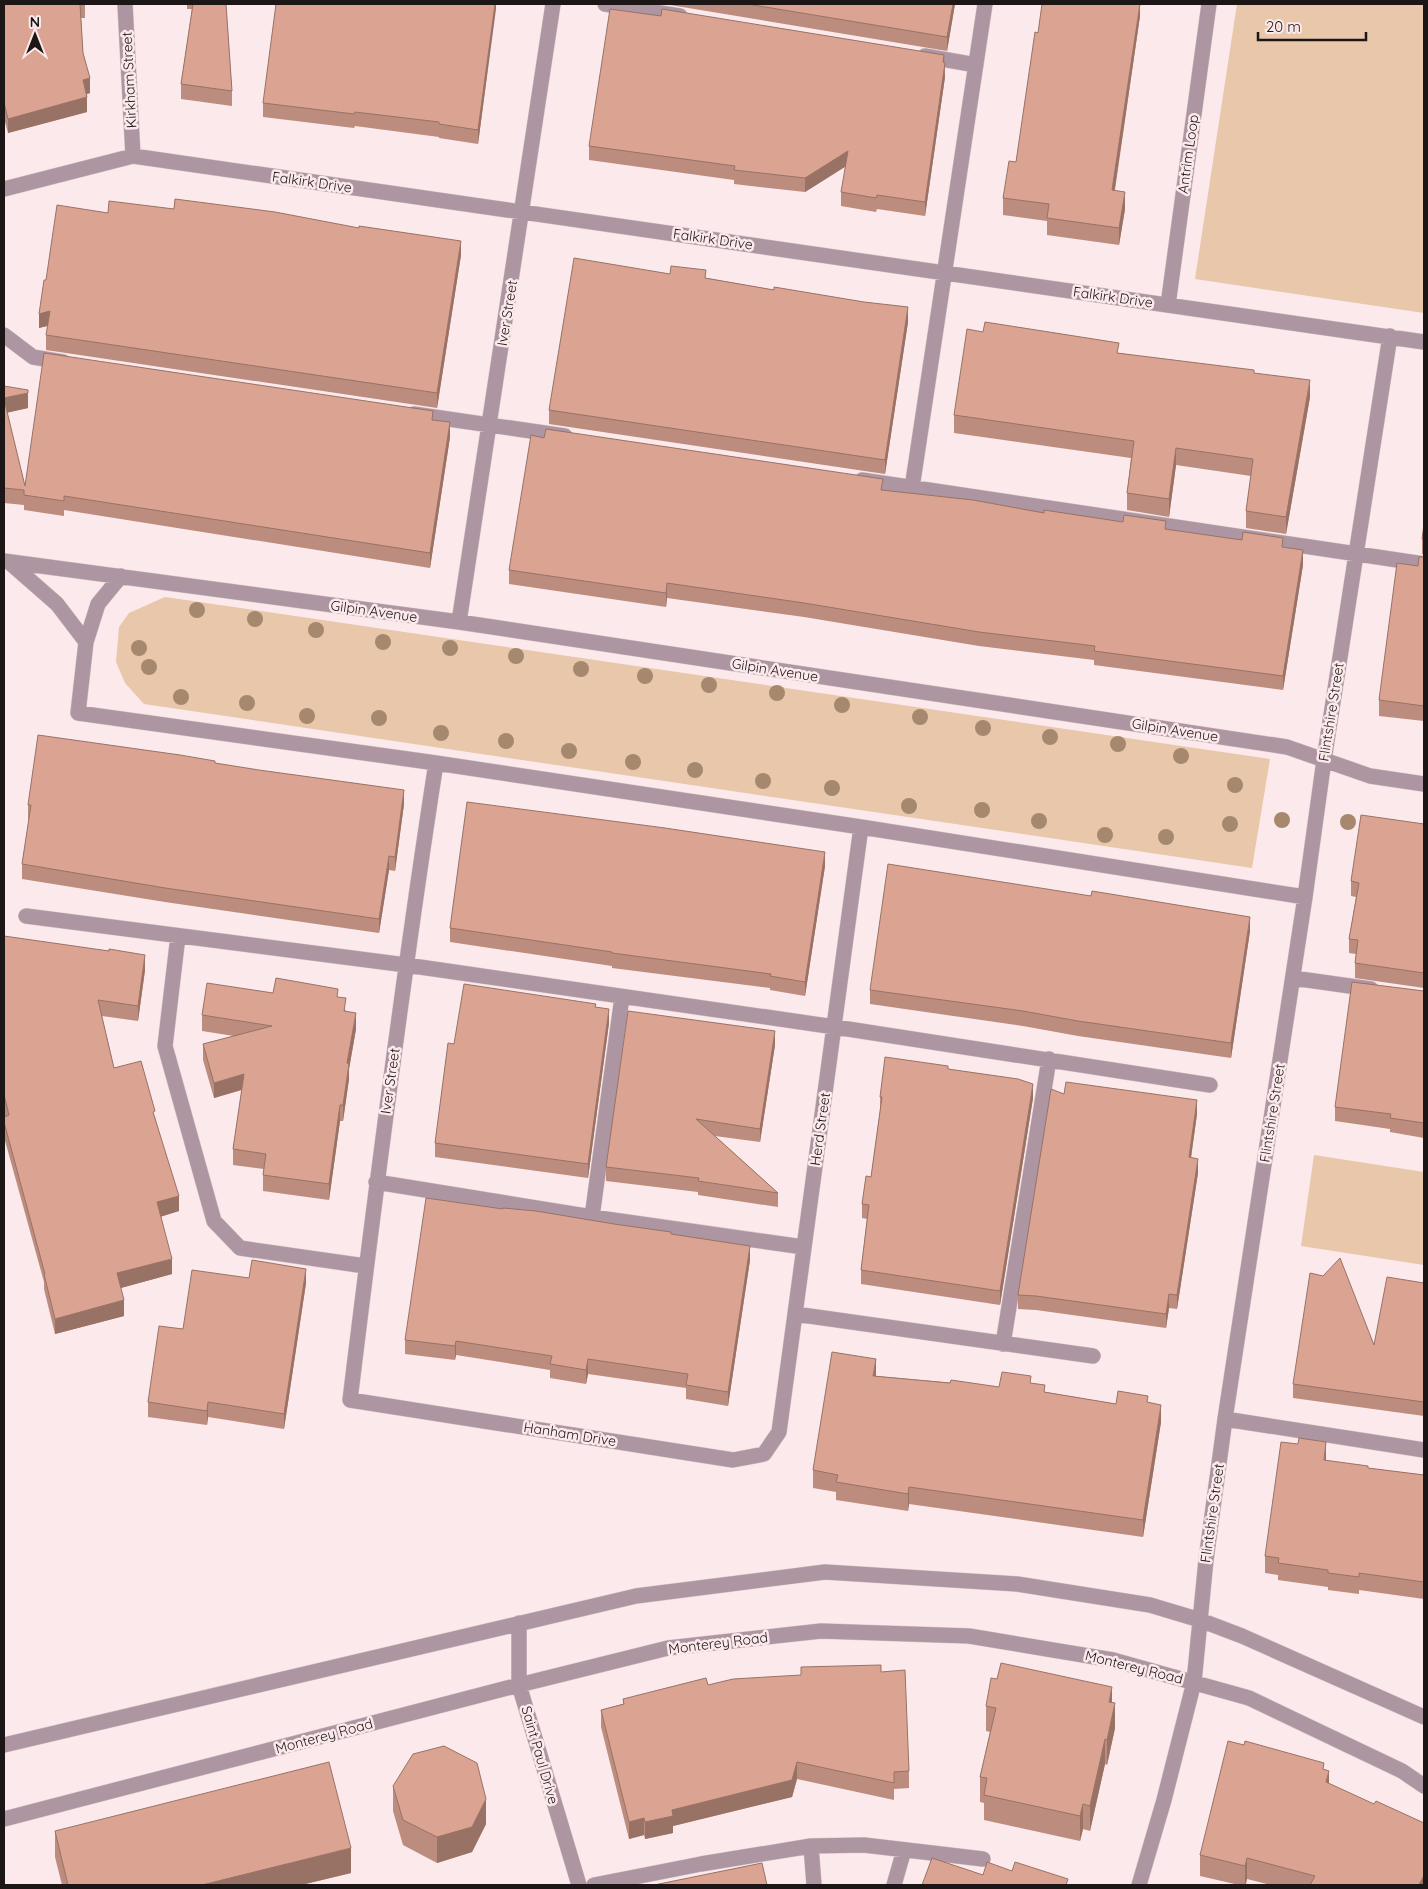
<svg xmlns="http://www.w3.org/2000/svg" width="1428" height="1889" font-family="Quicksand,sans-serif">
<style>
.green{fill:#e8c7aa}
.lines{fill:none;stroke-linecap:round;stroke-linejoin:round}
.minor-casing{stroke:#d7c7c9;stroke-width:16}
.minor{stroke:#ad96a1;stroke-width:15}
.tree{fill:#a6886f}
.wall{fill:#bc8c7e}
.shaded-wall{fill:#997266}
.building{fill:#dba392;stroke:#997266}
.labels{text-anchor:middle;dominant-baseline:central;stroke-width:5;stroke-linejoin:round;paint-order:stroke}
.street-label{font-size:14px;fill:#1c1617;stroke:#fbe9eb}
</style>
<rect width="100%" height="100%" fill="#fbe9eb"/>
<path class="green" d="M1237 4H1424V313L1195 279Z
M165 597 1270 759 1252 868 144 704 125 683 116 662 119 627 129 613Z
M1314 1155 1424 1172V1265L1301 1246Z"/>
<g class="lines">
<g class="minor-casing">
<path id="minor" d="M125 4 133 156
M605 4 680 16
M925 56 976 65
M4 189 133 156 1424 342
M1168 305 1209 4
M4 335 33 357 63 362
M414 414 565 436
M862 480 1424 564
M912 488 985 4
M4 561 459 622 1287 747 1370 776 1424 784
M9 562 57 604 86 642
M121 576 98 604 86 642 78 713 436 763 861 827 1305 897
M459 622 553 4
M436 763C403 975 376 1187 350 1400L733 1460 764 1454 779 1432 861 827
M26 916 406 965 835 1027 1210 1085
M178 936 165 1046 214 1221 240 1248 365 1266
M1293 978 1371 989
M376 1182 592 1217 803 1247
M592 1217 622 997
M795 1314 1093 1356
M1003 1344 1049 1059
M1225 1419 1424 1450
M519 1623V1685L579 1885
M4 1745 636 1596 825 1572 1017 1584 1150 1605 1200 1620 1242 1636 1424 1717
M4 1819 519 1685 668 1648 821 1631 969 1636 1113 1660 1249 1698 1402 1771 1424 1786
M811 1846 814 1885
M594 1885 701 1864 811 1846 864 1845 983 1859
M894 1885 904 1850
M1139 1885 1164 1800 1194 1682 1206 1560 1225 1419 1305 897 1324 760 1390 336"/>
</g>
<use href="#minor" class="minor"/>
</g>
<g class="tree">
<circle cx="197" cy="610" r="8"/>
<circle cx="255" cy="619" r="8"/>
<circle cx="316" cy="630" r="8"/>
<circle cx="383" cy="642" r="8"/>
<circle cx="139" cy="648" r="8"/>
<circle cx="450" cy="648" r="8"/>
<circle cx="516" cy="656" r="8"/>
<circle cx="149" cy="667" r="8"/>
<circle cx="581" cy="669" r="8"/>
<circle cx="645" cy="676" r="8"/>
<circle cx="709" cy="685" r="8"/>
<circle cx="777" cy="693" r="8"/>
<circle cx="181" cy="697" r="8"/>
<circle cx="247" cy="703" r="8"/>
<circle cx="842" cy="705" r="8"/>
<circle cx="307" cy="716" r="8"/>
<circle cx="920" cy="717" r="8"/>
<circle cx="379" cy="718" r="8"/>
<circle cx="983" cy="728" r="8"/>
<circle cx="441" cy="733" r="8"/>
<circle cx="1050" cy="737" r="8"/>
<circle cx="506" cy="741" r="8"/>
<circle cx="1118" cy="744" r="8"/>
<circle cx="569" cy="751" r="8"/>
<circle cx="1181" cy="756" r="8"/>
<circle cx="633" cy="762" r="8"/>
<circle cx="695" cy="770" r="8"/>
<circle cx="763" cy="781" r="8"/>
<circle cx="1235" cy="785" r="8"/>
<circle cx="832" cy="788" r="8"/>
<circle cx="909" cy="806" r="8"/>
<circle cx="982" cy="810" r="8"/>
<circle cx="1282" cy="820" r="8"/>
<circle cx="1039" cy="821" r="8"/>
<circle cx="1348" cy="822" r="8"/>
<circle cx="1230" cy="824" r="8"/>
<circle cx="1105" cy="835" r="8"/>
<circle cx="1166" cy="837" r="8"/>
</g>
<path class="wall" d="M4 4H85V18H81L83 53 90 93 87 94V112L8 133 4 118Z
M187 4H226L232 91V106L181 99V84L192 9H187Z
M496 4 478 144 439 138V137L355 126 354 128 263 117V103Z
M664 4H955L947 51Z
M1140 4V16L1115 190 1125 209 1119 245 1047 235V221L1003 215V198L1016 162 1038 33Z
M944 62 945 77 925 216 877 209 876 212 841 206V192L846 166 805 192 734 184V180L589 160V146Z
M108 213 461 255 437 408 46 350V335L48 326 39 328 46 280Z
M670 274 706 278 774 290 864 302 908 322 885 474 549 424V410Z
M1119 353 1254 373 1310 397 1286 534 1246 528V511L1251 476 1176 465 1169 517 1127 510V493L1131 458 954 433V415Z
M4 386 28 408 7 413 25 486 433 421 450 437 430 568 64 510V516L24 510V505L4 503Z
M883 490 1166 529 1283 548 1303 565 1283 690 1094 665V660L979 646 804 617 667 598 666 607 509 584V570Z
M1424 524V555L1422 554V539Z
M1424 557V721L1379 716V700L1418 566Z
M215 763 404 804 395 871 389 870 379 933 165 902 22 879V864L29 819H28V805Z
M1424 824V988L1355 978V963L1356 954 1349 953V939L1356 897 1351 896V881Z
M825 866 805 996 770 990V988L612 968V966L450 942V928Z
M1250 931 1231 1058 1078 1036 1023 1026 870 1004V990Z
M4 936 145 970 138 1021 102 1016 114 1068 155 1117 179 1211 161 1216 172 1274 121 1288 124 1316 55 1334 44 1289V1282L4 1137V1117L5 1116 4 1110Z
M1424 991V1138L1390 1132V1129L1335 1121V1107Z
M273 993 338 997 356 1029 349 1069V1079L343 1121H340L329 1200 263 1191V1175L264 1169 233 1165V1149L242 1090 214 1098 203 1060V1044L234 1036 202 1031V1015Z
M596 1007 609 1023 588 1178 435 1157V1143L454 1044Z
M775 1045 760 1142 715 1136 778 1193V1207L698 1195V1192L606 1181V1167Z
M948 1069 1033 1098 1000 1305 861 1284V1270L867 1219 862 1218V1204L871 1177 880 1111V1097Z
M1197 1114 1191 1158 1198 1173 1177 1309 1169 1308 1166 1328 1036 1310 1018 1309V1295Z
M671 1234 750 1260 728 1406 686 1399V1388L588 1374 586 1384 550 1378V1370L456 1355 455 1360 405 1354V1340Z
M249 1278 306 1283 284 1429 208 1417 207 1425 148 1417V1402L183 1329Z
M1424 1283V1416L1293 1398V1384L1374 1345Z
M876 1376 999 1387 1031 1383 1045 1392 1116 1404 1148 1403 1161 1422 1143 1537 909 1504 908 1511 836 1500V1492L813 1488V1470Z
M1298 1444 1326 1461 1368 1468 1424 1475V1599L1359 1590V1594L1328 1590V1587L1278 1580V1575L1265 1573V1556Z
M881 1672 909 1771V1788L894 1789V1800L797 1779 792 1797 673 1826V1833L645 1839 644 1835 629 1839 601 1727V1710L623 1704V1699L708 1685Z
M1112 1703 1115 1728 1107 1765 1105 1764 1090 1831 1083 1829 1080 1841 984 1820V1803L980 1802V1777L990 1732 986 1731V1706Z
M1324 1770 1329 1783 1424 1885H1271L1247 1879 1246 1885H1239L1200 1876V1855Z
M393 1786 486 1824 472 1852 437 1863 403 1845 393 1811Z
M55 1831 351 1873 301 1885H62L55 1857Z"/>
<path class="shaded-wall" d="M495 4H496V9L478 144V130Z
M953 4H955L947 51V37Z
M1140 4V16L1112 207V190Z
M944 55 945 77 925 216V202Z
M90 78V93L83 95V80Z
M87 97V112L8 133V119Z
M848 151V165L805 192V178Z
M1125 192V209L1119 245V228Z
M461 241V255L437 408V393Z
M908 307V322L885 474V460Z
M50 311V325L39 328V314Z
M1310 380V397L1286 534V517Z
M28 393V408L4 413V398Z
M450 422V437L430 568V553Z
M1176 448V465L1169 517V499Z
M1303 550V565L1283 690V676Z
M667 583V598L666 607V593Z
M404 790V804L395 871V857Z
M825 852V866L805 996V982Z
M389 856V870L379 933V919Z
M1250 917V931L1231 1058V1043Z
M145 955V970L138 1021V1006Z
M609 1009V1023L588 1178V1164Z
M356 1013V1029L349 1069V1079L343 1121V1105L347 1063Z
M775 1031V1045L760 1142V1129Z
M244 1074V1089L214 1098V1083Z
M1033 1084V1098L1000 1305V1291Z
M1197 1100V1114L1189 1171V1157Z
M340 1105V1121L329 1200V1184Z
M1198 1159V1173L1177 1309V1295Z
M179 1196V1211L157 1218V1202Z
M750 1246V1260L728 1406V1392Z
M172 1259V1274L117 1289V1273Z
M306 1269V1283L284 1429V1414Z
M1169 1294V1308L1166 1328V1314Z
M124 1300V1316L55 1334V1319Z
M456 1341V1355L455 1360V1346Z
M588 1359V1374L586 1384V1370Z
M876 1359V1376H873Z
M208 1402V1417L207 1425V1411Z
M1161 1405V1422L1143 1537V1520Z
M1326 1442V1459L1324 1477V1460Z
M909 1487V1504L908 1511V1494Z
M1112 1687V1712L1109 1702Z
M1115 1703V1728L1107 1765V1740Z
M1105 1739V1764L1090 1831V1806Z
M797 1762V1779L792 1797 673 1826V1833L645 1839V1822L672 1810Z
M1329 1771V1792L1326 1782Z
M486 1799V1824L472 1852 437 1863V1837Z
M1083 1804V1829L1080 1841V1816Z
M644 1818V1835L629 1839V1822Z
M351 1848V1873L301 1885H202Z
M1247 1858V1879L1245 1885V1866Z
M1424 1875V1885H1419Z"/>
<path class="building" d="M4 4H80L83 53 90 78 83 80 87 97 8 119 4 103Z
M193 4H226L232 91 181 84Z
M276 4H495L478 130 439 124V122L355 112 354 114 263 103Z
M747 4H953L947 37Z
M1042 4H1140L1112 190 1125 192 1119 228 1047 218 1049 204 1003 198 1009 161 1016 162 1035 32 1038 33Z
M610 9 661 16 662 9 944 55 943 62 945 63 925 202 877 195 876 198 841 192 848 151 805 178 734 170 735 166 589 146Z
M175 199 275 212 359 228V226L461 241 437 393 46 335 50 311 39 314 44 280H46L57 205 108 213 109 201 174 209Z
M574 258 670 274 671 266 706 270 705 278 774 290V287L864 302 908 307 885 460 549 410Z
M985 322 1119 343 1117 353 1254 370V373L1310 380 1286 517 1246 511 1253 459 1176 448 1169 499 1127 493 1134 441 954 415 967 329 983 332Z
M44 353 433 411 432 420 450 422 430 553 64 496V501L24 495V490L4 488V399L25 486Z
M4 386 28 390V393L4 398Z
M546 429 883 479 881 490 973 500 1044 513V510L1123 522 1124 515 1166 521 1165 529 1242 540 1243 532 1283 538 1282 547 1303 550 1283 676 1094 651 1095 646 979 632 804 603 667 583 666 593 509 570 531 435 544 438Z
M1424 524V540L1422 539Z
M1419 557H1424V706L1379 700 1397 563 1418 566Z
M38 735 180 755 215 761V763L259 770 404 790 395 857 389 856 379 919 165 888 22 864 31 805H28Z
M467 802 665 828 825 852 805 982 770 976 771 974 612 953V952L450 928Z
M1361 815 1424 824V973L1355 963 1358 940 1349 939 1359 883 1351 881Z
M888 864 1091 896 1092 891 1250 917 1231 1043 1078 1021 1023 1011 870 990Z
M4 936 109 951V949L145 955 138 1006 98 1000 114 1068 141 1061 155 1111 153 1112 179 1196 157 1202 172 1259 117 1273 124 1300 55 1319 44 1274H45L4 1122V1117L9 1115 4 1095Z
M276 978 338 989 337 997 346 998 344 1011 356 1013 347 1063 349 1064 343 1105H340L329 1184 263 1175 266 1154 233 1149 244 1074 214 1083 203 1044 272 1026 202 1015 207 983 273 993Z
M1352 982 1424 991V1123L1390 1118 1391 1114 1335 1107Z
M464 984 596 1004 595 1007 609 1009 588 1164 435 1143 448 1043 454 1044Z
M628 1011 775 1031 760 1129 696 1119 778 1193 698 1181 699 1178 606 1167Z
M885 1057 948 1066V1069L1018 1079 1033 1084 1000 1291 861 1270 869 1205 862 1204 866 1176 871 1177 882 1097H880Z
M1066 1082 1197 1100 1189 1157 1198 1159 1177 1295 1169 1294 1166 1314 1036 1296 1018 1295 1051 1089 1064 1094Z
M426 1198 503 1209V1208L536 1211 614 1224 671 1232V1234L750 1246 728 1392 686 1385 688 1374 588 1359 586 1370 550 1364 552 1356 456 1341 455 1346 405 1340Z
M1340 1258 1374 1345 1387 1277 1424 1283V1402L1293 1384 1310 1273 1323 1276Z
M252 1260 306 1269 284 1414 208 1402 207 1411 148 1402 159 1326 183 1329 192 1270 249 1278Z
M832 1352 876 1359 873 1376 950 1383 951 1380 999 1387 1002 1372 1031 1376 1030 1383 1045 1385 1044 1392 1116 1404 1118 1391 1148 1396 1147 1402 1161 1405 1143 1520 909 1487 908 1494 836 1482 838 1475 813 1470Z
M1299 1438 1326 1442 1324 1460 1368 1466V1468L1424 1475V1582L1359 1573V1577L1328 1573V1570L1278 1563 1279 1558 1265 1556 1281 1442 1298 1444Z
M1001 1663 1112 1687 1109 1702 1115 1703 1107 1740 1105 1739 1090 1806 1083 1804 1080 1816 984 1795 987 1778 980 1777 996 1708 986 1706 991 1678 997 1679Z
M881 1665V1672L905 1670 909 1771 894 1772V1783L797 1762 792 1780 672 1810 673 1816 645 1822 644 1818 629 1822 601 1710 624 1704 623 1699 706 1678 708 1685 733 1679 801 1675V1667Z
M1228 1741 1244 1745 1245 1741 1324 1763 1323 1769 1329 1771 1326 1782 1374 1804 1376 1801 1424 1823V1875L1419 1885H1310L1315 1876 1247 1858 1245 1866 1200 1855Z
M444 1746 477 1763 486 1799 472 1827 437 1837 403 1820 393 1786 413 1754Z
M329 1762 351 1848 202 1885H68L55 1831Z
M932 1858 983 1875 987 1862 1012 1871 1015 1862 1068 1879 1066 1885H922Z
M762 1863 767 1885H654Z"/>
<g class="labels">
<g class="street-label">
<text transform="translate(129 80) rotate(-93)">Kirkham Street</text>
<text transform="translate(1188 154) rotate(-82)">Antrim Loop</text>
<text transform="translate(312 182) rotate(8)">Falkirk Drive</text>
<text transform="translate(713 239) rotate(8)">Falkirk Drive</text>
<text transform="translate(1113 297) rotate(8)">Falkirk Drive</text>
<text transform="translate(507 313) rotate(-81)">Iver Street</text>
<text transform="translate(374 611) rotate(8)">Gilpin Avenue</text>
<text transform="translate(775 670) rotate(9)">Gilpin Avenue</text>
<text transform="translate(1331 712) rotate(-81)">Flintshire Street</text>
<text transform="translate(1175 730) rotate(9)">Gilpin Avenue</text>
<text transform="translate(390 1081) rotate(-82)">Iver Street</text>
<text transform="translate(1272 1113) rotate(-81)">Flintshire Street</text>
<text transform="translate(820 1129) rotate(-82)">Herd Street</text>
<text transform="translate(570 1434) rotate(9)">Hanham Drive</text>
<text transform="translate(1212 1513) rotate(-82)">Flintshire Street</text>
<text transform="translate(718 1643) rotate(-7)">Monterey Road</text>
<text transform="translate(1134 1667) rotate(14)">Monterey Road</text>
<text transform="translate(324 1736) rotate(-15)">Monterey Road</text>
<text transform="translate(540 1755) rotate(74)">Saint Paul Drive</text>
</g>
</g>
<rect width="1428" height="1889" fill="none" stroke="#1c1617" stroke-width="10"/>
<g transform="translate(35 35)" stroke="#fbe9eb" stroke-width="4" paint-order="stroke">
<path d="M0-4L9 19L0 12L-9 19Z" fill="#1c1617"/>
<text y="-8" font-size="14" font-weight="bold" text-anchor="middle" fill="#1c1617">N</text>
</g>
<path d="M1258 32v8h108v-8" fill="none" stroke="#1c1617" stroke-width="2.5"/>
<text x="1266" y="32" font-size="15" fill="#1c1617" stroke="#fbe9eb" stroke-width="4" paint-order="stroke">20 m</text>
</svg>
